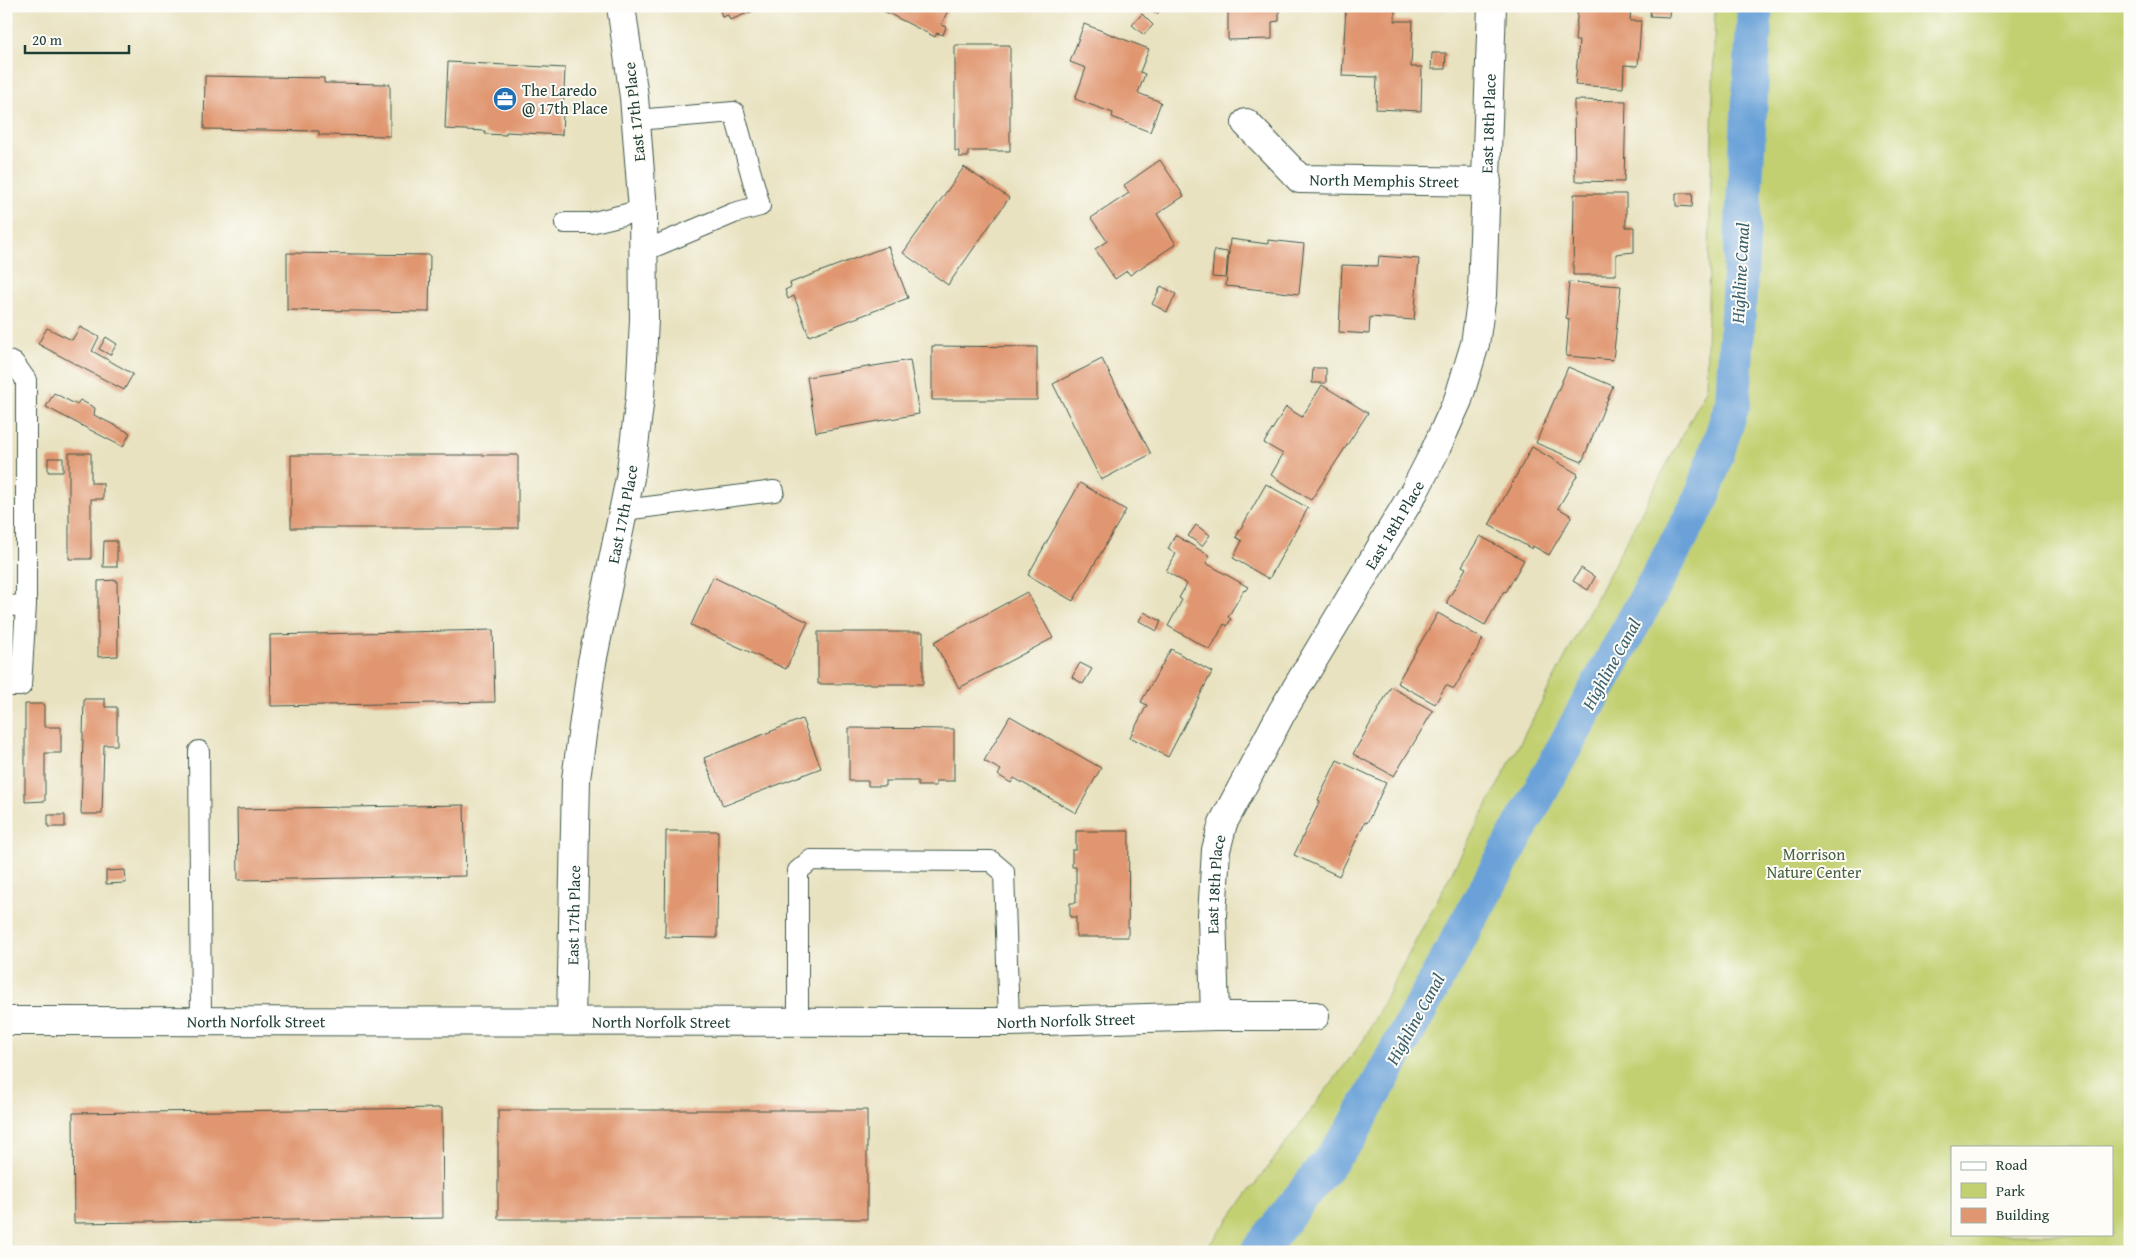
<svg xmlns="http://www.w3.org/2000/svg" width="2136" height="1258" font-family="'Gentium Book Plus',serif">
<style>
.green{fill:#c2d071;stroke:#708652;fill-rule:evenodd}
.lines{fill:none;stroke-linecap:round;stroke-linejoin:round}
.canal{stroke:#69a1d8;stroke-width:36}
.building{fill:#e09670}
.service-casing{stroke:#3d5649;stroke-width:22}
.minor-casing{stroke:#3d5649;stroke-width:30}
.service{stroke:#fff;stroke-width:20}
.minor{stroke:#fff;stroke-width:28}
.labels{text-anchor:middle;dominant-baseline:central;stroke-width:4;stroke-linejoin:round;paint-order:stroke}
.poi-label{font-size:16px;fill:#1f3d34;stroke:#fdfcf7;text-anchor:start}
.street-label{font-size:16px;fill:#1f3d34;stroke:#fdfcf7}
.park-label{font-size:16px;fill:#486243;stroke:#fdfcf7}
.water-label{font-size:18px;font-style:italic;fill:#39606d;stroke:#fdfcf7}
</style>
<rect width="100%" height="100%" fill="#fdfcf7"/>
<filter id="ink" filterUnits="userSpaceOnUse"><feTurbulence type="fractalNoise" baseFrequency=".02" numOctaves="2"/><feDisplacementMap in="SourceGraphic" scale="10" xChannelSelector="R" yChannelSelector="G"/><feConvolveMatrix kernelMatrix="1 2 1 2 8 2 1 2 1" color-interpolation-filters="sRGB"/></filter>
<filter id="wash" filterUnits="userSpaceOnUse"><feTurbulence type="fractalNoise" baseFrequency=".0096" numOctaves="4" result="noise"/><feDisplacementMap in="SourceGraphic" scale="20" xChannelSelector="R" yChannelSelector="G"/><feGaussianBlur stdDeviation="1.12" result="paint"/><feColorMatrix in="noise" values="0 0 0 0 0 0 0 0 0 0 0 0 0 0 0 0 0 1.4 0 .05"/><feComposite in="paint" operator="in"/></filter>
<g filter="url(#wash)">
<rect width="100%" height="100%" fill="#e8e2c0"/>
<path class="green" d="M1715 6H2130V1252H1204L1363 1041 1706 390ZM1952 1147H2112V1234H1952Z"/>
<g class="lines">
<path class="canal" d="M1258 1252 1351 1134 1702 498 1733 402 1755 6"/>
</g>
<g id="blocks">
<path class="building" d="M724 6H766L730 20 728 15 722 17 720 10 725 8Z
M874 6H950L941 25 946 27 943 35 937 33 935 37Z
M1148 6H1164L1157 14Z
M1228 6H1279V21L1272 22V39L1228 40Z
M1346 6 1395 7V21H1413L1411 67H1422L1421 111 1376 109 1377 77 1342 76Z
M1578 6H1631L1630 21H1641L1638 66 1624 65 1623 88 1575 85 1579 41H1575Z
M1651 6H1670L1669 17 1650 16Z
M1142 14 1153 25 1144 35 1132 25Z
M1084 24 1149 49 1140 72 1145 74 1138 93 1161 102 1150 132 1112 117 1113 113 1075 99 1086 68 1070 62Z
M955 45H1010V151H968V157H959V151H955Z
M1432 53H1446L1445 69H1431Z
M448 62 565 68 562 135 506 132V135L485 134V131L445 129Z
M205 76 324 78V83L390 84V136L319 135V131L204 129Z
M1574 100 1626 101 1624 182 1575 181Z
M1160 160 1184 196 1157 214 1176 244 1130 275 1127 271 1115 279 1095 249 1107 241 1091 218 1129 193 1124 185Z
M964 167 1009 198 948 285 903 253Z
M1676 193H1693L1692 207 1676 206Z
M1574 194H1626V227H1634V252L1616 254V275H1573Z
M1230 239 1268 244V240L1304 244 1299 294 1226 286Z
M888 246 908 298 809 336 794 296 788 299 785 290 791 287 790 283Z
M1214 250 1228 252 1226 278 1212 277Z
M287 253 430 255 429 312 287 310Z
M1379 256 1419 259 1414 320 1370 317 1369 334 1339 332 1342 265 1378 266Z
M1569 282 1621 286 1613 360 1566 356 1569 319 1566 318Z
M1161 286 1176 294 1167 312 1152 304Z
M80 327 99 337 92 351 133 374 124 390 38 344 47 328 72 340Z
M106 337 117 344 110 355 99 349Z
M932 346 1037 347V400H932Z
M1102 359 1151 454 1101 480 1053 384Z
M910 360 919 414 816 432 807 377Z
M1568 367 1613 386 1582 462 1536 443Z
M1313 368H1326V383H1312Z
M1322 385 1368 413 1311 500 1271 475 1283 454 1264 443 1286 407 1302 417Z
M54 393 75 404H77L80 400 95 408 94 415 130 433 123 447 46 407Z
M1532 447 1578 474 1558 508 1572 516 1549 555 1533 546 1532 549 1489 525Z
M69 453H91V483H103V499H91V559H69Z
M291 455H518V528H291Z
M48 458H63V472H48Z
M1080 483 1126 510 1073 601 1028 575Z
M1266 484 1308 508 1269 579 1233 558 1242 541 1236 537Z
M1196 525 1210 535 1202 546 1188 536Z
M1175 535 1210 556 1206 563 1248 587 1245 591 1244 590 1228 617 1231 619 1227 626 1224 624 1210 650 1168 626 1182 600 1179 598 1187 584 1166 571 1176 554 1168 549Z
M1480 536 1524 560 1506 592 1504 591 1485 625 1446 603 1466 568 1462 566Z
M104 541H117V567H103Z
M1581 568 1595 577 1588 590 1573 581Z
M713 577 808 622 786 669 691 625Z
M117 580 118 656 98 657V581Z
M1027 592 1053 638 959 688 934 642Z
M1144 612 1161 621 1157 631 1139 621Z
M1438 613 1483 639 1454 689 1446 685 1435 704 1397 683Z
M493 630 495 702 271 706 270 635Z
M818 632H923V684H818Z
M1171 649 1212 672 1168 757 1130 737 1147 705 1141 702Z
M1080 663 1092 669 1083 684 1072 677Z
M1391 687 1433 711 1394 776 1353 754Z
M84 699H105V707H117V745H104L102 814H81Z
M25 704H44V727H61V753H45V801L25 802Z
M1010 716 1101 768 1076 813 1014 778 1011 783 998 775 1001 770 984 761Z
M802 719 821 768 723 806 704 758Z
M849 728 954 729V781H936V786H918V781H885V786H868V781H849Z
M1337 760 1386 783 1367 823 1365 822 1339 876 1294 855 1320 801 1318 800Z
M464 805 466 876 238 880 237 809Z
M48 815H65V827H48Z
M666 831H718L717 938 665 937Z
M1076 831H1129L1128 937H1076V917H1070V903H1076V867H1072V850H1076Z
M125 870 126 883 106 884V871Z
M442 1108 443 1218 74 1223 73 1113Z
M498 1110H867V1219H498Z"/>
</g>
</g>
<g filter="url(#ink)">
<use href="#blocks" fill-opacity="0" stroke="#3d5649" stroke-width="1"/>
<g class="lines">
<g class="service-casing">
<path id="service" d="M636 120 734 112 760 206 734 213 644 251
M565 223H590L643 210
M6 360 14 363 26 380V605L21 686H6
M624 510 774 491
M6 606 26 605
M199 751 201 1021
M798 1021V871L811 860 991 861 1004 872 1009 1022"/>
</g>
<g class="minor-casing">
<g id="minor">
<path id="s1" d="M1246 123 1300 179 1487 182"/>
<path id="s2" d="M1215 1016 1212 916 1216 850 1223 823 1282 712 1414 492 1434 453 1458 400 1475 344 1482 295 1492 6"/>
<path id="s3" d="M6 1021 1009 1022 1215 1016H1315"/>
<path id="s4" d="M571 1021 576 779 592 662 630 478 640 397 644 320 643 210 634 97 621 6"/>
</g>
</g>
<use href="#service" class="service"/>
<use href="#minor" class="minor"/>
</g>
</g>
<defs>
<g id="office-disc" transform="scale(1.25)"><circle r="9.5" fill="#1f6fb2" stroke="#fdfcf7"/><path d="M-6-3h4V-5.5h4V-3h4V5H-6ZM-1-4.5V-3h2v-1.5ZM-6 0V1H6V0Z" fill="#fff"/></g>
</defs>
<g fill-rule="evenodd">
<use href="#office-disc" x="505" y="99"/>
</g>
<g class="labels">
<g class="poi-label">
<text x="522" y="90">The Laredo<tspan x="522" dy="18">@ 17th Place</tspan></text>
</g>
<g class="street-label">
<text transform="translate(634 112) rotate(-96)">East 17th Place</text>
<text stroke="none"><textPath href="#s2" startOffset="958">East 18th Place</textPath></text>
<text stroke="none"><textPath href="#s1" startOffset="162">North Memphis Street</textPath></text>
<text stroke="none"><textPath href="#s4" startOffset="511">East 17th Place</textPath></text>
<text stroke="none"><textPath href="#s2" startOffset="538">East 18th Place</textPath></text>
<text stroke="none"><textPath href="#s2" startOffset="132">East 18th Place</textPath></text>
<text stroke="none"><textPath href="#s4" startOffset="106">East 17th Place</textPath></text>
<text stroke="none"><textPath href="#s3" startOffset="1060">North Norfolk Street</textPath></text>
<text stroke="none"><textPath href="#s3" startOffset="250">North Norfolk Street</textPath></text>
<text stroke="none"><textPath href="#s3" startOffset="655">North Norfolk Street</textPath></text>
</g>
<g class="park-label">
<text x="1814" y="854">Morrison<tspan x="1814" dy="18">Nature Center</tspan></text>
</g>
<g class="water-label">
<text transform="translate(1740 273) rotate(-87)">Highline Canal</text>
<text transform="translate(1611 664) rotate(-61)">Highline Canal</text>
<text transform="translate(1415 1019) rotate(-61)">Highline Canal</text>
</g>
</g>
<rect width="2136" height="1258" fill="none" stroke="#fdfcf7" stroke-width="25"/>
<rect x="1951" y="1146" width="162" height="90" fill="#fdfcf7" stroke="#a4b0a9"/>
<rect x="1961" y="1162" width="25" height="8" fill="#ffffff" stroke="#a4b0a9"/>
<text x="1996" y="1170" font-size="15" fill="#1f3d34">Road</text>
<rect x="1961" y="1183" width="25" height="15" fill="#c2d071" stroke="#a4b0a9"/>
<text x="1996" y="1196" font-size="15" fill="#1f3d34">Park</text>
<rect x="1961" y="1208" width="25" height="15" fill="#e09670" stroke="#a4b0a9"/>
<text x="1996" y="1220" font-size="15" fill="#1f3d34">Building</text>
<path d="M25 45v8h104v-8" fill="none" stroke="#1f3d34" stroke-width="2.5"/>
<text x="32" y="45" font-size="15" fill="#1f3d34" stroke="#fdfcf7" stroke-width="4" paint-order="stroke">20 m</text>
</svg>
